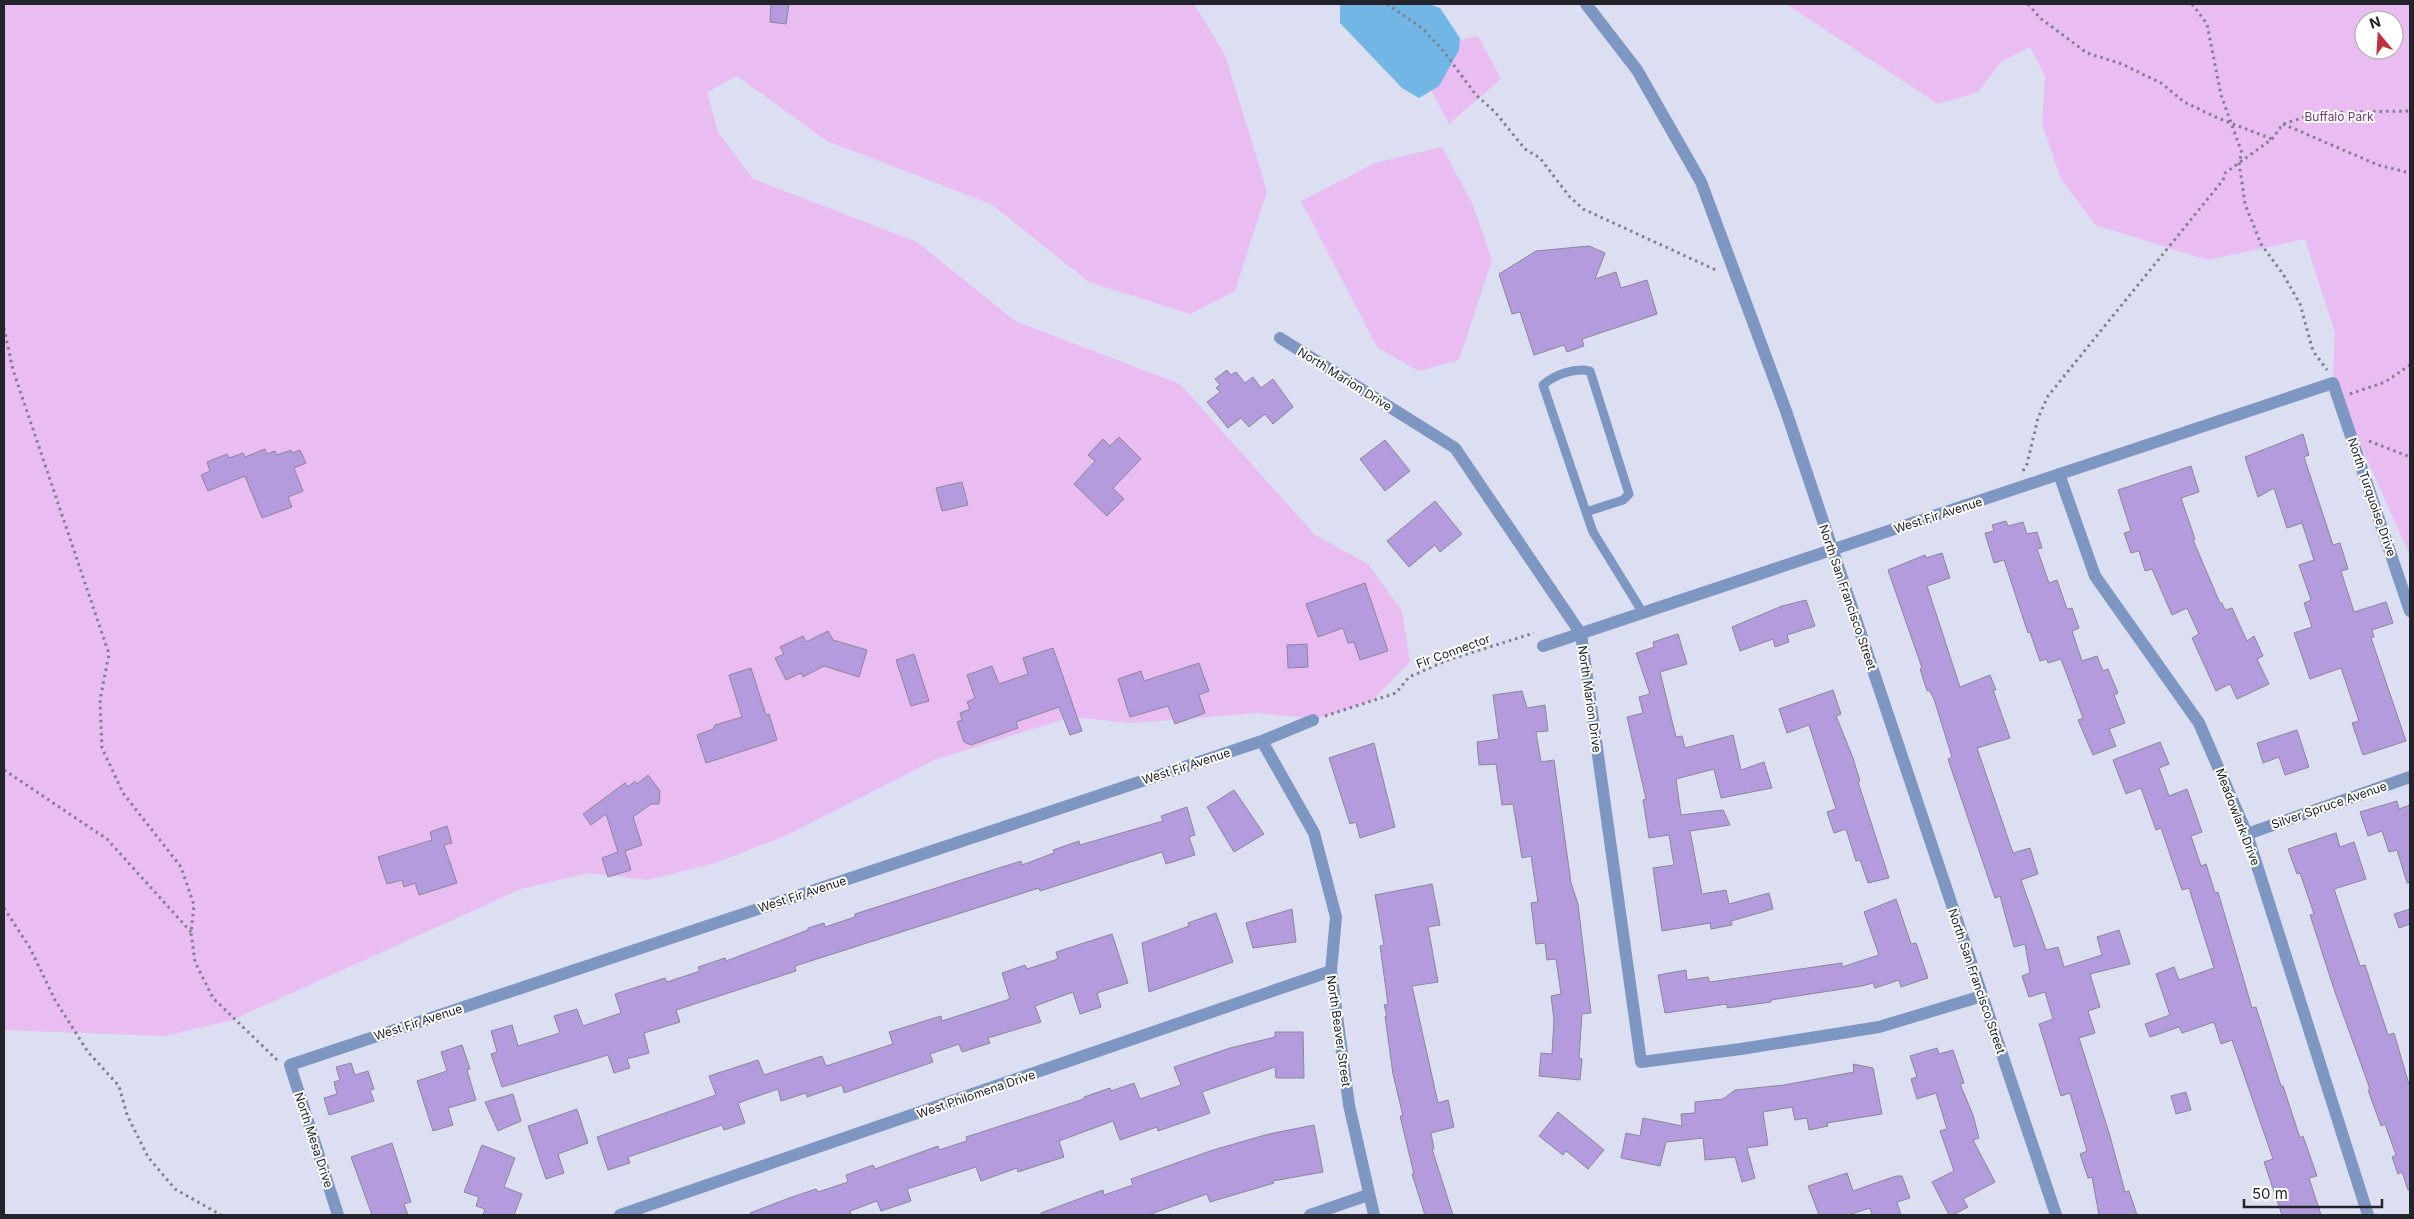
<svg xmlns="http://www.w3.org/2000/svg" width="2414" height="1219" font-family="Inter,sans-serif">
<style>
.green{fill:#e9bcf2;fill-rule:evenodd}
.water{fill:#72b6e6}
.building{fill:#b39bdd;stroke:#8c8698}
.lines{fill:none;stroke-linecap:round;stroke-linejoin:round}
.path{stroke:#7e808d;stroke-width:3;stroke-dasharray:2.5 4;stroke-linecap:butt}
.service{stroke:#7d97c2;stroke-width:9}
.minor{stroke:#7d97c2;stroke-width:12}
.labels{text-anchor:middle;dominant-baseline:central;stroke-width:4;stroke-linejoin:round;paint-order:stroke}
.park-label{font-size:12px;fill:#70367c;stroke:#fff}
.street-label{font-size:12px;fill:#23242b;stroke:#fff}
</style>
<rect width="100%" height="100%" fill="#dcdff2"/>
<path class="green" d="M4 4H1194L1225 55 1267 191 1235 291 1190 314 1089 282 991 204 827 141 737 76 707 92 718 132 753 179 917 242 1015 321 1180 384 1315 535 1368 564 1402 611 1410 662 1373 700 1317 719 1258 713 1131 723 1071 717 934 760 785 836 715 863 648 880 588 873 521 889 232 1020 165 1036 4 1030Z
M1786 4H2410V556L2333 383 2335 333 2305 239 2208 260 2095 225 2061 179 2042 124 2045 76 2030 47 2001 62 1978 92 1938 104ZM2364 20H2394V50H2364Z
M1478 36 1501 79 1449 124 1411 52Z
M1442 147 1473 205 1492 260 1459 360 1418 371 1377 347 1301 201 1375 163Z"/>
<path class="water" d="M1340 4H1429L1440 8 1460 38 1459 50 1439 86 1419 98 1402 88 1340 23Z"/>
<path class="building" d="M771 4H789L786 24 770 22Z
M1589 246 1605 253 1595 279 1616 272 1621 288 1647 280 1657 314 1582 339 1584 346 1567 352 1564 345 1534 355 1520 312 1512 314 1499 274 1536 251Z
M1227 370 1231 375 1236 372 1245 383 1253 377 1261 388 1273 379 1293 407 1273 424 1265 414 1249 427 1241 418 1228 428 1207 402 1220 392 1216 388 1220 385 1215 379Z
M2303 434 2309 455 2304 457 2333 545 2340 543 2348 569 2341 571 2354 612 2386 602 2393 623 2372 630 2374 637 2371 638 2406 741 2363 755 2352 723 2359 721 2341 668 2310 679 2294 633 2312 627 2304 603 2311 600 2299 565 2314 560 2302 523 2287 528 2274 488 2258 497 2245 457Z
M1119 437 1141 459 1113 488 1124 499 1107 516 1074 484 1095 461 1088 455 1103 439 1110 446Z
M1385 440 1410 471 1385 491 1360 459Z
M265 449 267 454 275 451 277 455 291 450 292 453 300 450 306 463 294 468 303 491 288 497 292 507 262 518 245 476 208 491 201 475 210 471 207 462 227 454 229 458 243 453 245 457Z
M2191 466 2199 492 2181 498 2195 539 2193 540 2220 603H2222L2225 610 2232 608 2247 641 2254 636 2263 656 2257 659 2269 684 2237 699 2230 684 2216 691 2192 638 2199 634 2187 608 2172 615 2152 569 2145 571 2139 551 2131 553 2124 533 2131 531 2118 490Z
M962 482 968 505 942 511 936 488Z
M1435 501 1462 534 1440 552 1435 545 1409 567 1387 541Z
M2006 521 2008 526 2023 522 2027 534 2037 532 2042 548 2037 549 2049 583 2057 580 2067 609 2072 608 2079 628 2072 631 2082 661 2097 656 2103 671 2108 669 2118 693 2114 695 2125 723 2109 729 2116 746 2093 755 2078 720 2083 718 2061 659 2048 663 2047 659 2040 661 2030 632 2028 633 2004 560 1994 563 1985 533 1994 531 1992 525Z
M1942 553 1950 578 1927 586 1960 687 1990 675 1996 690H1993L2010 738 1977 748 2013 853 2030 848 2038 874 2021 880 2046 950 2058 947 2064 967 2102 955 2097 937 2119 930 2130 964 2090 974 2100 1007 2088 1011 2095 1033 2079 1038 2110 1136 2125 1192 2129 1191 2137 1215H2099L2092 1177 2088 1178 2080 1154 2087 1151 2070 1093 2061 1096 2039 1024 2053 1019 2045 992 2029 997 2022 976 2030 973 2025 944 2014 947 2000 896 1995 898 1948 759 1952 757 1934 699 1929 690 1927 691 1920 669 1922 668 1888 570 1925 555 1926 558Z
M1365 583 1388 651 1360 660 1354 642 1348 643 1343 628 1318 637 1306 604Z
M1806 600 1815 626 1787 635 1789 642 1775 647 1773 639 1740 651 1732 627 1782 606Z
M828 631 833 640 867 650 859 677 824 666 803 677 801 673 786 680 775 658 784 654 780 647 803 636 806 642Z
M1678 634 1687 664 1660 672 1676 737 1682 736 1685 748 1733 735 1741 770 1764 762 1772 788 1721 798 1714 769 1676 779 1681 815 1723 810 1730 825 1690 831 1702 894 1726 890 1729 904 1769 893 1773 909 1731 921 1732 925 1711 929 1710 923 1662 931 1653 868 1674 865 1669 835 1649 838 1643 800 1646 799 1627 717 1643 713 1639 697 1650 694 1636 653 1654 647 1653 642Z
M1307 644 1308 667 1288 668 1287 645Z
M1053 648 1082 731 1070 735 1059 707 1016 722 1018 728 971 745 964 742 957 722 962 720 960 713 970 709 967 702 975 698 967 675 992 666 999 684 1028 674 1023 658Z
M914 654 929 701 911 706 896 660Z
M1199 663 1209 691 1199 695 1205 713 1175 724 1168 706 1130 717 1118 679 1141 671 1144 681Z
M751 668 766 715 769 714 777 740 706 763 697 735 713 729 715 725 742 717 729 675Z
M1833 690 1841 714 1836 716 1853 758 1860 781 1858 782 1889 878 1868 883 1860 860 1856 861 1846 829 1834 833 1827 812 1836 809 1809 725 1787 733 1779 709Z
M1522 691 1527 708 1545 705 1548 731 1536 732 1541 762 1554 760 1571 883 1578 904 1591 1013 1582 1014 1579 1058 1582 1059 1580 1080 1539 1076 1541 1053 1552 1054 1554 1020 1551 996 1561 994 1556 959 1547 960 1545 943 1536 944 1531 903 1538 902 1531 856 1522 858 1513 804 1502 805 1496 764 1479 765 1477 742 1499 739 1493 695Z
M2297 730 2309 767 2285 775 2279 757 2263 763 2257 743Z
M2160 742 2169 764 2159 768 2169 796 2187 789 2202 832 2191 836 2201 866 2206 864 2215 893 2218 892 2252 1008 2256 1007 2281 1086H2283L2300 1138 2303 1136 2317 1176 2309 1178 2321 1215H2282L2264 1162 2273 1159 2232 1040 2221 1044 2214 1022 2182 1033 2179 1027 2150 1037 2145 1024 2170 1015 2156 974 2174 967 2179 980 2214 968 2189 888 2182 890 2161 828 2156 830 2141 788 2126 794 2113 760Z
M1374 743 1395 827 1360 838 1356 822 1350 824 1329 758Z
M648 775 660 791 659 804H651L633 817 642 845 625 851 631 870 608 877 602 858 618 852 606 814 591 825 583 814 625 783 628 787 635 781 637 784Z
M1234 790 1264 834 1234 852 1207 807Z
M2397 801 2399 809 2410 805V882L2407 883 2397 850 2389 852 2382 831 2368 836 2360 812Z
M1187 807 1195 835 1189 837 1195 855 1166 864 1162 852 1040 891 1039 888 795 966 796 971 676 1010 680 1022 644 1033 649 1053 627 1059 630 1068 614 1073 608 1055 502 1087 491 1054 497 1052 491 1031 512 1025 518 1046 560 1033 554 1016 577 1009 583 1026 621 1013 615 994 665 978 667 982 700 971 698 967 725 958 726 961 808 930V928L824 923 825 927 855 917V914L961 880 1021 861 1022 865 1054 853 1053 850 1079 841 1080 845 1163 821 1161 816Z
M447 826 452 843 444 845 457 883 419 895 415 883 404 887 402 880 387 884 378 857 432 840 430 832Z
M2336 833 2340 847 2354 842 2366 879 2334 889 2360 966 2365 965 2388 1035 2394 1033 2410 1088V1190H2408L2402 1172 2398 1174 2392 1157 2396 1155 2385 1124 2381 1126 2368 1090 2370 1089 2335 992 2310 915 2314 914 2300 873 2297 874 2288 849Z
M1432 884 1440 925 1428 927 1438 982 1412 986 1438 1103 1448 1100 1454 1127 1431 1133 1434 1149H1432L1453 1215H1425L1412 1174H1414L1400 1116H1403L1393 1074 1385 1016H1387L1384 1005 1388 1004 1380 946 1384 945 1375 895Z
M1896 899 1911 944 1916 943 1928 978 1901 987 1899 980 1875 988 1873 983 1862 986 1771 1000V1002L1727 1008V1004L1665 1013 1658 975 1686 970 1687 980 1708 977 1710 982 1842 963V967L1879 955 1864 912Z
M1292 909 1296 942 1253 948 1246 923Z
M2410 909V924L2399 928 2394 914Z
M1216 913 1233 962 1149 992 1142 943 1189 926 1188 923Z
M1112 934 1128 983 1097 993 1101 1007 1080 1014 1073 992 1035 1006 1041 1022 988 1038 990 1043 962 1052 959 1044 930 1054 933 1062 844 1093 842 1085 807 1097 806 1093 781 1101 778 1089 738 1103 745 1123 724 1130 722 1125 628 1157 630 1163 608 1170 597 1137 716 1095 709 1076 758 1060 764 1075 822 1056 826 1066 893 1044 889 1032 941 1016 942 1021 1010 999 1002 973 1025 965 1027 969 1058 959 1056 952Z
M1275 1032H1303L1304 1078H1276L1275 1067 1202 1092 1210 1113 1158 1131 1157 1127 1120 1140 1113 1121 1059 1141 1064 1157 1018 1172 1017 1168 981 1181 976 1167 907 1189 911 1201 881 1211 877 1201 850 1211 851 1215H751L750 1213 789 1198 816 1189 818 1192 848 1182 846 1175 873 1165 875 1169 938 1146 939 1150 967 1141 966 1137 1084 1099V1097L1110 1088 1111 1091 1134 1083 1140 1099 1181 1085 1174 1067 1230 1048 1275 1037Z
M462 1045 470 1069 467 1070 476 1100 448 1108 453 1125 433 1131 417 1081 447 1071 441 1052Z
M1937 1048 1939 1054 1953 1050 1964 1083 1960 1084 1973 1115 1979 1138 1973 1140 1995 1182 1963 1199 1968 1207 1953 1215H1949L1932 1182 1954 1171 1940 1131 1947 1129 1936 1093 1917 1099 1911 1079 1917 1077 1910 1056Z
M351 1063 355 1075 368 1071 374 1089 370 1090 374 1101 329 1115 324 1098 337 1094 334 1082 340 1080 336 1067Z
M1853 1064 1873 1068 1882 1114 1827 1123 1828 1126 1809 1130 1807 1118 1795 1120 1792 1107 1763 1112 1768 1145 1747 1148 1755 1178 1742 1182 1735 1157 1705 1160 1703 1138 1666 1142 1660 1166 1621 1158 1626 1133 1640 1136 1643 1118 1682 1126 1681 1114 1695 1113V1102L1723 1099 1735 1090 1784 1085 1854 1072Z
M2186 1092 2191 1110 2176 1114 2171 1096Z
M513 1094 521 1121 498 1131 485 1102Z
M577 1109 588 1143 558 1154 564 1173 546 1179 528 1126Z
M1558 1112 1604 1150 1588 1169 1566 1151 1563 1155 1539 1136Z
M1314 1125 1323 1172 1273 1181 1274 1183 1210 1202 1207 1194 1148 1215H1041V1213L1103 1190 1104 1195 1133 1185 1131 1179 1213 1150 1269 1134Z
M392 1143 411 1202 404 1204 408 1215H372L351 1157Z
M482 1145 515 1158 504 1187 522 1194 514 1215H483L485 1209 476 1206 479 1197 464 1192Z
M1847 1173 1853 1191 1896 1176H1902L1910 1198 1897 1202 1901 1215H1872L1870 1208 1848 1215H1819L1808 1186Z"/>
<g class="lines">
<path class="path" d="M1387 4 1422 28 1441 48 1476 95 1495 112 1525 149 1540 158 1569 196 1583 209 1718 271
M2028 4 2040 18 2087 53 2122 64 2161 83 2184 102 2220 119 2272 139
M2192 4 2207 24 2221 95 2242 153 2239 162 2245 204 2261 244 2283 274 2300 304 2313 351 2327 370
M2283 124 2378 165 2410 173
M4 328 13 370 109 654 100 700 102 748 123 793 181 867 194 905 191 933 195 962 213 998 277 1060
M2350 394 2385 382 2410 365
M2369 441 2410 457
M2023 471 2027 464 2038 418 2048 396 2223 180 2225 173 2272 139 2283 124 2308 116 2344 112 2410 111
M1325 716 1396 693 1409 677 1448 660 1534 633
M4 770 107 839 191 932
M4 908 30 948 55 1000 88 1052 119 1086 127 1115 148 1157 175 1189 221 1215"/>
<path class="service" d="M1586 512 1623 500 1629 494 1590 371C1575 367 1554 375 1543 385L1586 512 1593 532 1643 613"/>
<path class="minor" d="M1586 4 1637 70 1701 182 1786 411 2056 1215
M1280 338 1455 448 1581 634 1641 1062 1741 1049 1879 1027 1982 996
M2059 474 2095 576 2199 723 2247 834 2368 1215
M1543 646 2333 383 2410 611
M1262 741 1314 833 1336 917 1331 971 1349 1105 1374 1215
M2247 834 2410 777
M338 1215 290 1065 1262 741 1313 720
M620 1215 1331 971
M1310 1215 1368 1195"/>
</g>
<g class="labels">
<g class="park-label">
<text x="2339" y="116">Buffalo Park</text>
</g>
<g class="street-label">
<text transform="translate(1345 379) rotate(32)">North Marion Drive</text>
<text transform="translate(2372 497) rotate(71)">North Turquoise Drive</text>
<text transform="translate(1938 515) rotate(-18)">West Fir Avenue</text>
<text transform="translate(1848 597) rotate(71)">North San Francisco Street</text>
<text transform="translate(1453 651) rotate(-20)">Fir Connector</text>
<text transform="translate(1590 699) rotate(82)">North Marion Drive</text>
<text transform="translate(1186 766) rotate(-18)">West Fir Avenue</text>
<text transform="translate(2329 805) rotate(-19)">Silver Spruce Avenue</text>
<text transform="translate(2238 817) rotate(69)">Meadowlark Drive</text>
<text transform="translate(802 894) rotate(-18)">West Fir Avenue</text>
<text transform="translate(1977 981) rotate(71)">North San Francisco Street</text>
<text transform="translate(418 1022) rotate(-18)">West Fir Avenue</text>
<text transform="translate(1339 1031) rotate(82)">North Beaver Street</text>
<text transform="translate(976 1094) rotate(-19)">West Philomena Drive</text>
<text transform="translate(314 1140) rotate(72)">North Mesa Drive</text>
</g>
</g>
<rect width="2414" height="1219" fill="none" stroke="#23242b" stroke-width="10"/>
<g transform="translate(2379 35) rotate(342)"><circle r="24" fill="#ffffff" stroke="#a7a7aa"/>
<path d="M0-4L9 19L0 12L-9 19Z" fill="#c1313e"/>
<text y="-8" font-size="14" font-weight="bold" text-anchor="middle" fill="#23242b">N</text>
</g>
<path d="M2244 1199v8h138v-8" fill="none" stroke="#23242b" stroke-width="2.5"/>
<text x="2252" y="1199" font-size="15" fill="#23242b" stroke="#ffffff" stroke-width="4" paint-order="stroke">50 m</text>
</svg>
